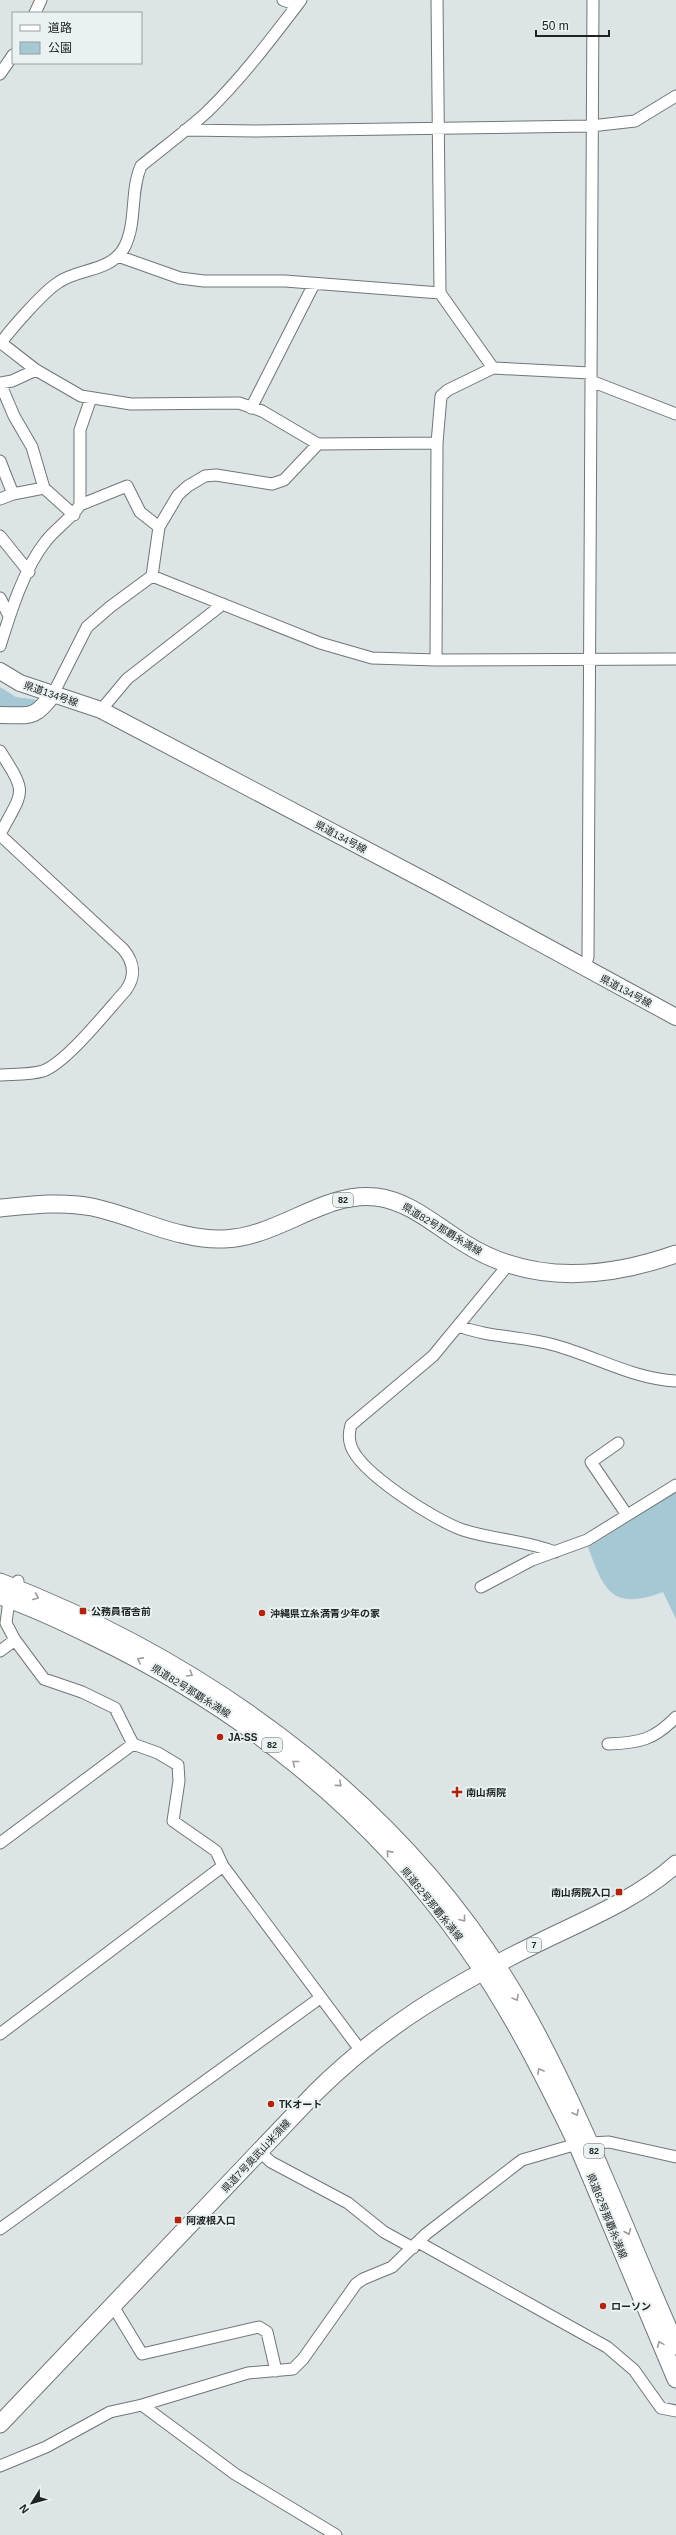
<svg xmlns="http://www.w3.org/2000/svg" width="676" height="2535" font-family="Helvetica,'Noto Sans JP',sans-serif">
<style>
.green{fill:#a5c8d4}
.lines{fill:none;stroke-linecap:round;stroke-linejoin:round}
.street-casing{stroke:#707678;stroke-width:13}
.secondary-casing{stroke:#707678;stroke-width:18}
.primary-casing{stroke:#707678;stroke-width:19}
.street{stroke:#fff;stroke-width:11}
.secondary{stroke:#fff;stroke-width:16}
.primary{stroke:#fff;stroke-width:17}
.oneway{stroke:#9b9c9c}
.poi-dot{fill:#b1240b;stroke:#eaf1f3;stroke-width:1.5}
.labels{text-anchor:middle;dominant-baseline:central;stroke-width:4;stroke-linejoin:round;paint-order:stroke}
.shield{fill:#eaf1f3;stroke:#5d6161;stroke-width:1}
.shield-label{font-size:9px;font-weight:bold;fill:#202323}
.street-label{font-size:10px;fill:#202323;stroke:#eaf1f3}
.poi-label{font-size:10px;font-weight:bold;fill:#202323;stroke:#eaf1f3;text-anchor:start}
</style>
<rect width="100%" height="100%" fill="#dde4e6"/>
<path class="green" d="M0 687 16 697 39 700 34 709H0Z
M676 1492V1619L663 1592C612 1611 604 1591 588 1547Z"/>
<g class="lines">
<g class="street-casing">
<path id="street" d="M283 0 297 5
M437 0 440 293 493 368
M35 13 41 0
M0 74 13 55
M185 130 255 131 591 126 635 121 676 96
M118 256 180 278 204 281H285L440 293
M0 342 36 370 81 396 131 404 239 403 262 411 318 444 437 443
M0 344C11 329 44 291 59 282 80 268 112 272 125 246 137 221 130 191 141 166 163 148 186 131 207 112 242 78 272 38 301 0
M591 381 676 414
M0 383 14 416 32 447 44 488 74 515
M0 383 12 381 36 370
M251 408 314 284
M0 461 13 494
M0 499 13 494 44 488
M80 505 127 486 140 512 159 527
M0 536 29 572
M152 576 320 643 372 658 436 660 676 659
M0 598 9 616
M0 646C10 614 24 568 46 541 56 528 70 520 80 505V430L91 398
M436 660 437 443 441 396 448 390 493 368 590 373
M53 694 87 627 110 607 152 576 159 527 178 495 188 486 205 476 216 475 272 484 284 480 318 444
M101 710 127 679 223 604
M0 751C28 795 24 789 0 834
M0 835 123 949C134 962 136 976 126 990 107 1011 67 1062 43 1071 29 1075 14 1074 0 1075
M584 969 588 957 593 0
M508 1265 433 1356 351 1425C349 1432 348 1438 351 1446 360 1473 436 1521 463 1530 494 1540 525 1540 555 1552
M459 1326C490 1338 522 1336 554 1345 595 1356 633 1379 676 1381
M618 1443 591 1462 627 1515
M18 1581 8 1608 6 1623 15 1640 44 1679 82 1692 115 1708 133 1744 158 1753 178 1765 179 1781 173 1821 216 1851 223 1866 361 2051
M481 1587 532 1560 587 1540 676 1485
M0 1651 15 1640
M608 1744C639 1743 654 1740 676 1717
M0 1843 133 1744
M0 2034 223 1866
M590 2143 609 2142 676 2157
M260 2152 271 2162 348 2203 384 2232 413 2248
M0 2229 320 1998
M418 2242 607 2347 634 2370 661 2408 676 2411
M113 2306 142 2354 259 2327 267 2332 276 2371
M142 2405 235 2474 336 2535
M0 2466 46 2447 110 2412 142 2405 248 2373 293 2369 303 2359 356 2284 363 2279 392 2267 426 2234 522 2160 577 2144"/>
</g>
<g class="secondary-casing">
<path id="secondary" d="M0 671 20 683 101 710 439 888 676 1017
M0 715C30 715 34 720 53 694"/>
</g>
<g class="primary-casing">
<path id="primary" d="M0 1208C31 1205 61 1201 92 1207 135 1216 179 1241 224 1239 279 1237 324 1191 376 1197 410 1201 436 1226 464 1243 530 1285 605 1279 676 1254
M0 1582C219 1667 416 1813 530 2021 587 2126 628 2238 676 2346
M0 1596C32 1607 64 1622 94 1637 242 1708 372 1812 466 1946 510 2008 544 2076 577 2144L676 2379
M0 2424 314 2094C380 2028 451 1986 534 1945 582 1921 636 1900 676 1864"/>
</g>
<use href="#street" class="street"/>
<use href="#secondary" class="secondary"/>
<use href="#primary" class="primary"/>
</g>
<defs><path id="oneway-chevron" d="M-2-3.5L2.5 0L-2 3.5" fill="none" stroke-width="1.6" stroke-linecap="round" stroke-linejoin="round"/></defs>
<g class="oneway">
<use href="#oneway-chevron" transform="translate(36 1597) rotate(23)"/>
<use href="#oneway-chevron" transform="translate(140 1660) rotate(-152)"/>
<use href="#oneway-chevron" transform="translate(190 1674) rotate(31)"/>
<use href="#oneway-chevron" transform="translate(295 1763) rotate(-141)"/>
<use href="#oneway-chevron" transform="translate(339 1784) rotate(41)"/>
<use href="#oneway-chevron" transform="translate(389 1853) rotate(-132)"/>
<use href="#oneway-chevron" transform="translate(463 1919) rotate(52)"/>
<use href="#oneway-chevron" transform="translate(516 1998) rotate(59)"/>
<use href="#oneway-chevron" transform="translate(540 2071) rotate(-119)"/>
<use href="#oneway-chevron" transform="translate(576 2113) rotate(64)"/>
<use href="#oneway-chevron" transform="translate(628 2232) rotate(67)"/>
<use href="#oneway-chevron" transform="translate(660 2344) rotate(-114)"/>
</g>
<g class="poi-dot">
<rect x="79" y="1607" width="8" height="8" rx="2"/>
<circle cx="262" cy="1613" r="4"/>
<circle cx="220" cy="1737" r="4"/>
<path d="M455 1786h4v4h4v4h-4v4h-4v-4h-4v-4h4z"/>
<rect x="615" y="1888" width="8" height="8" rx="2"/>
<circle cx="271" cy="2104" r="4"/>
<rect x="174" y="2216" width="8" height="8" rx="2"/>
<circle cx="603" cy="2306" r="4"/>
</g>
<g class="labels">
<g class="shield">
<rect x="333" y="1193" width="20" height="14" rx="3"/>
<rect x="262" y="1738" width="20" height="14" rx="3"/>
<rect x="527" y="1938" width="14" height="14" rx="3"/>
<rect x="584" y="2144" width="20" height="14" rx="3"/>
</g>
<g class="shield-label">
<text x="343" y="1200">82</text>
<text x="272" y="1745">82</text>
<text x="534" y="1945">7</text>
<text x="594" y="2151">82</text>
</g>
<g class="street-label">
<text transform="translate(51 694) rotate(19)">県道134号線</text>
<text transform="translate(341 837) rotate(28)">県道134号線</text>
<text transform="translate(626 991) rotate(28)">県道134号線</text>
<text transform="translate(442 1229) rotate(31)">県道82号那覇糸満線</text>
<text transform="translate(191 1691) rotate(32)">県道82号那覇糸満線</text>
<text transform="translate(432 1904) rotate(51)">県道82号那覇糸満線</text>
<text transform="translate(256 2156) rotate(-47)">県道7号奥武山米須線</text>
<text transform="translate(607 2216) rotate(68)">県道82号那覇糸満線</text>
</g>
<g class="poi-label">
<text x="91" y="1611">公務員宿舎前</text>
<text x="270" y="1613">沖縄県立糸満青少年の家</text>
<text x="228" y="1737">JA-SS</text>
<text x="466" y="1792">南山病院</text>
<text x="611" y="1892" text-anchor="end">南山病院入口</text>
<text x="279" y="2104">TKオート</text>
<text x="186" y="2220">阿波根入口</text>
<text x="611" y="2306">ローソン</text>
</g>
</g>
<rect x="12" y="12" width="130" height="52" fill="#eaf1f3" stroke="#999fa0"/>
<rect x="20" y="25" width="20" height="6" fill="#ffffff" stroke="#999fa0"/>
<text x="48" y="32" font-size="12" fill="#202323">道路</text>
<rect x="20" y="42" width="20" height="12" fill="#a5c8d4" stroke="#999fa0"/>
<text x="48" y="52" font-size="12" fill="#202323">公園</text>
<g transform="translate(32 2503) rotate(233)" stroke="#eaf1f3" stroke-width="3" paint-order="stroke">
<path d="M0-3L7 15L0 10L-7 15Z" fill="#202323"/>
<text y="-6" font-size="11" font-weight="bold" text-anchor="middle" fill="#202323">N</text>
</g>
<path d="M536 30v6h73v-6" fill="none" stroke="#202323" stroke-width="2"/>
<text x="542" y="30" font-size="12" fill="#202323" stroke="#eaf1f3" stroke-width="3" paint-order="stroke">50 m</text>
</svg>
